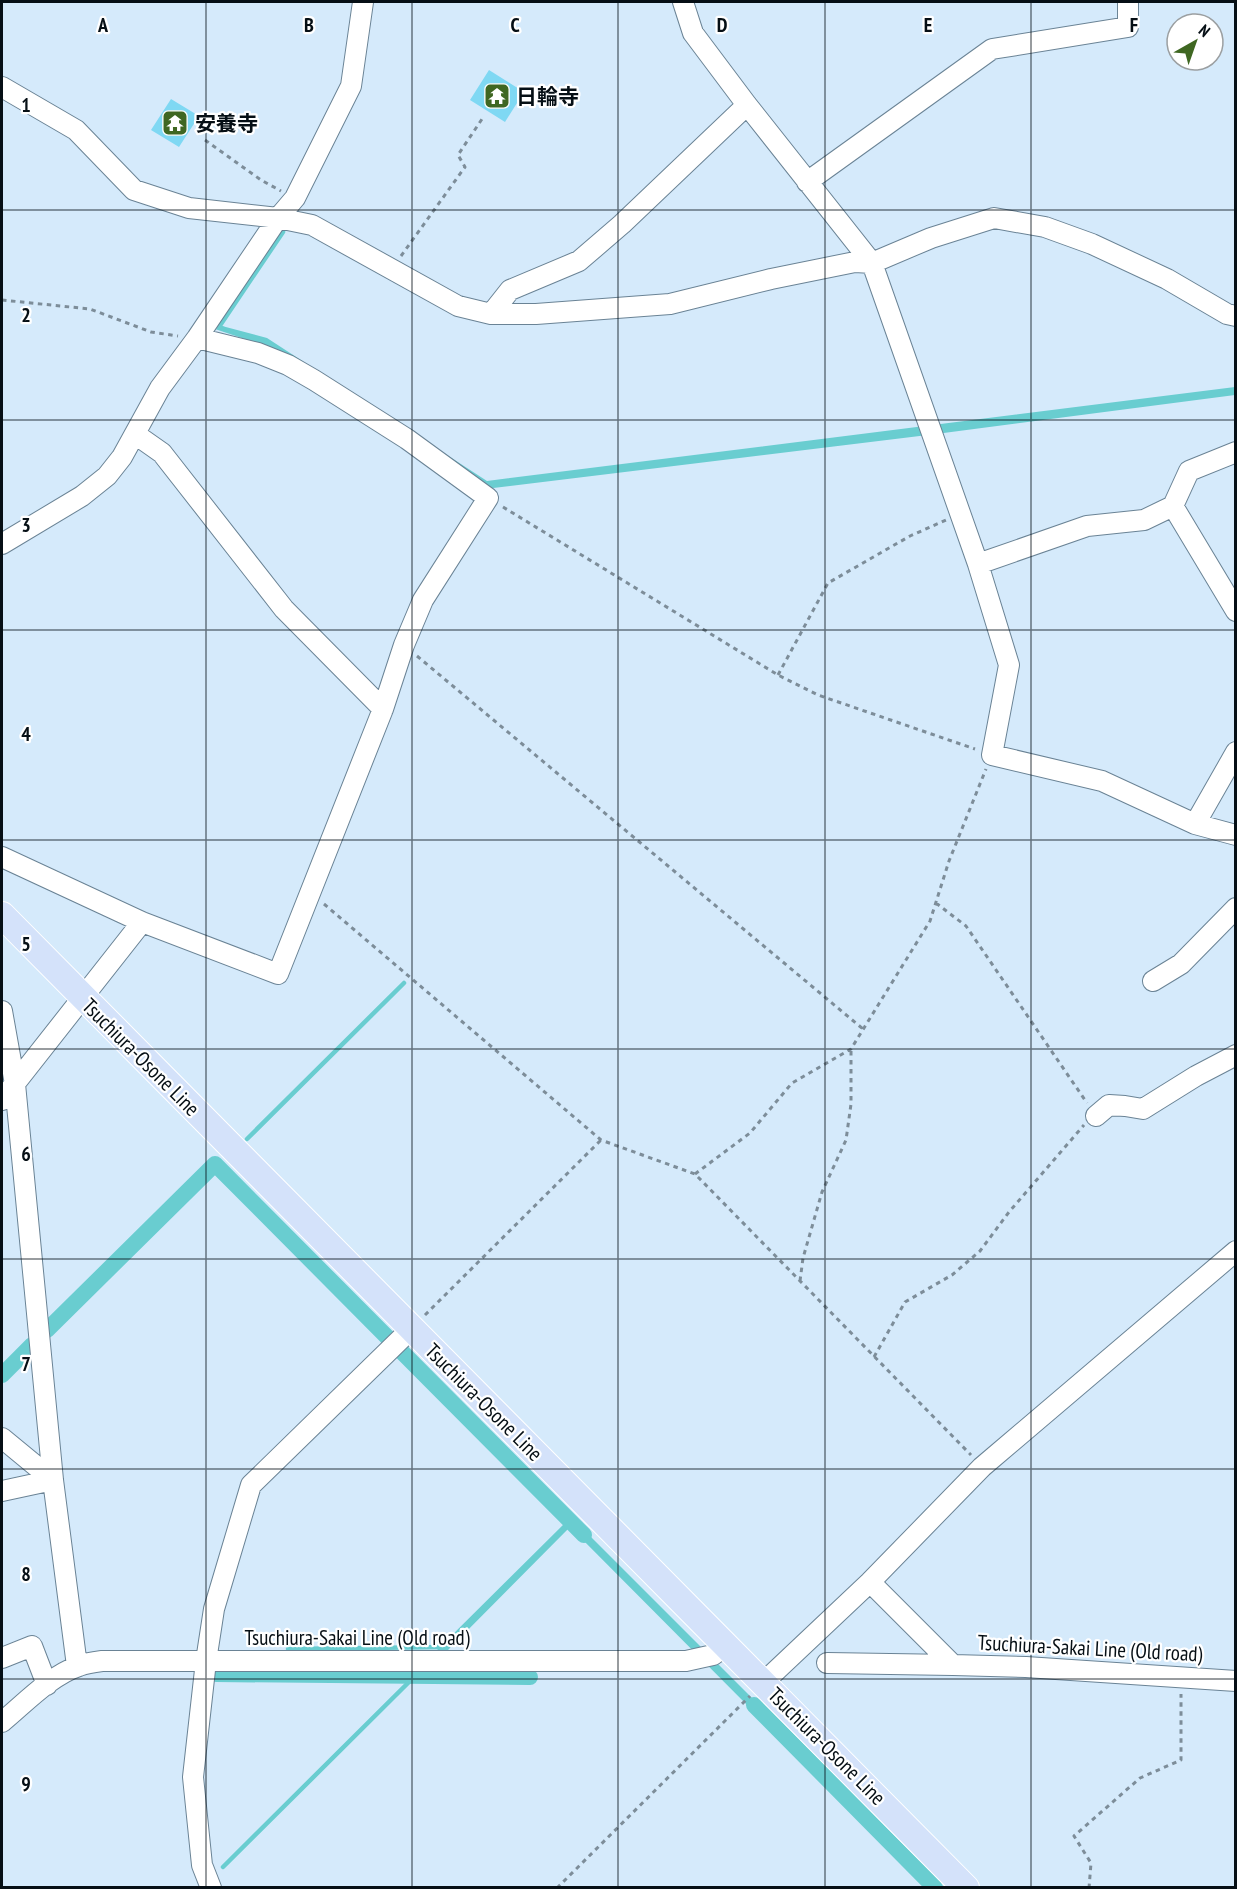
<svg xmlns="http://www.w3.org/2000/svg" width="1237" height="1889" font-family="'PT Sans Narrow','Noto Sans JP',sans-serif">
<style>
.water{fill:#69cdd0}
.lines{fill:none;stroke-linecap:round;stroke-linejoin:round}
.stream{stroke:#69cdd0;stroke-width:4.5}
.canal{stroke:#69cdd0;stroke-width:16}
.building{fill:#7fd8f3}
.minor-casing{stroke:#6a8395;stroke-width:22}
.major-casing{stroke:#fff;stroke-width:28}
.path{stroke:#7d8d99;stroke-width:3;stroke-dasharray:4.5 4.5;stroke-linecap:butt}
.minor{stroke:#fff;stroke-width:20}
.major{stroke:#d4e2fa;stroke-width:26}
.grid{fill:none;stroke:#060f15;stroke-width:1.5;stroke-opacity:0.55}
.labels{text-anchor:middle;dominant-baseline:central;stroke-width:4.5;stroke-linejoin:round;paint-order:stroke}
.poi-label{font-size:21px;font-weight:bold;fill:#060f15;stroke:#fff;text-anchor:start}
.street-label{font-size:21px;fill:#060f15;stroke:#fff}
.grid-label{font-size:20px;text-anchor:middle;font-weight:bold;fill:#060f15;stroke:#fff;stroke-width:4.5;stroke-linejoin:round;paint-order:stroke}
</style>
<rect width="100%" height="100%" fill="#d5eafb"/>
<path class="water" d="M222 326 267 338 487 481 1235 387V395L936 434 485 489 263 345 215 329Z
M573 1519 757 1703 751 1709 570 1527 448 1650 423 1671 417 1679 410 1678 416 1669 437 1652V1650L566 1522Z"/>
<g class="lines">
<path class="stream" d="M224 329 219 327 283 232
M247 1139 404 983
M288 1649 444 1647
M223 1867 415 1676"/>
<path class="canal" d="M47 1330 215 1164 391 1341
M401 1351 584 1535
M2 1375 32 1345
M216 1674 530 1677
M754 1705 935 1888"/>
</g>
<path class="building" d="M489 70 524 92 505 122 470 100Z
M171 99 199 116 179 147 151 130Z"/>
<g class="lines">
<g class="minor-casing">
<path id="minor" d="M683 2 693 33 747 105 872 263 978 564 1009 665 992 755 1102 781 1195 824 1236 835
M2 87 76 130 134 190 189 208 278 218 312 225 458 306 491 314H536L670 304 771 279 855 262 872 263 931 238 994 218 1045 227 1092 244 1167 279 1227 314 1236 316
M807 182 992 49 1128 27V2
M491 314 510 290 579 261 622 224 747 105
M135 434 162 453 284 609 383 709
M1173 506 1236 611
M2 544 82 496 107 476 122 457 160 388 197 338 278 218 295 198 351 86 363 2
M978 564 1087 526 1144 520 1173 506 1189 471 1236 452
M1195 824 1236 752
M2 857 142 922 278 974 383 709 404 645 423 600 488 498 407 439 314 380 288 365 258 353 197 338
M1153 981 1181 964 1236 908
M2 1011 15 1084 53 1480 77 1666
M2 1100 142 922
M1096 1116 1109 1105 1125 1106 1143 1109 1196 1076 1236 1055
M2 1438 53 1480
M2 1491 53 1480
M870 1582 953 1665 1026 1667 1236 1681
M2 1658 32 1646 47 1685
M827 1663 953 1665
M764 1682 870 1582 982 1467 1236 1251
M2 1722C24 1704 51 1675 79 1666 86 1663 94 1662 102 1661H686L713 1655 727 1645
M211 1888 202 1865 193 1777 206 1661 214 1609 251 1485 411 1329"/>
</g>
<g class="major-casing">
<path id="major" d="M2 915 966 1888"/>
</g>
<path class="path" d="M205 140 261 180 281 191
M401 256 465 167 458 155 482 119
M2 300 90 309 151 332 178 336
M503 507 778 675 818 695 975 749
M417 656 863 1029
M778 675 828 583 910 536 946 520
M936 903 966 926 1087 1103
M324 904 601 1140 695 1174 971 1455
M695 1174 750 1133 792 1083 851 1049 930 921 949 861 986 769
M800 1281 803 1258 822 1192 846 1140 851 1104V1049
M425 1315 601 1140
M874 1357 905 1302 952 1275 980 1251 1009 1212 1084 1125
M557 1888 750 1696
M1089 1888 1091 1863 1074 1836 1140 1778 1181 1760V1694"/>
<use href="#minor" class="minor"/>
<use href="#major" class="major"/>
</g>
<path class="grid" d="M206 2V1888M412 2V1888M618 2V1888M825 2V1888M1031 2V1888M2 210H1236M2 420H1236M2 630H1236M2 840H1236M2 1049H1236M2 1259H1236M2 1469H1236M2 1679H1236"/>
<defs>
<g id="temple-square" transform="scale(1.35)"><rect x="-9" y="-9" width="18" height="18" rx="4" fill="#3f6722" stroke="#fff"/><path d="M0-6L5-2H3V0L6.5 2.5H4V6H1.5V3h-3V6H-4V2.5H-6.5L-3 0V-2H-5Z" fill="#fff"/></g>
</defs>
<g fill-rule="evenodd">
<use href="#temple-square" x="497" y="96"/>
<use href="#temple-square" x="175" y="123"/>
</g>
<g class="labels">
<g class="poi-label">
<text x="516" y="96">日輪寺</text>
<text x="195" y="123">安養寺</text>
</g>
<g class="street-label">
<text transform="translate(141 1057) rotate(45)">Tsuchiura-Osone Line</text>
<text transform="translate(484 1402) rotate(45)">Tsuchiura-Osone Line</text>
<text x="357" y="1637">Tsuchiura-Sakai Line (Old road)</text>
<text transform="translate(1090 1648) rotate(3)">Tsuchiura-Sakai Line (Old road)</text>
<text transform="translate(827 1746) rotate(45)">Tsuchiura-Osone Line</text>
</g>
</g>
<g class="grid-label">
<text x="103" y="32">A</text>
<text x="309" y="32">B</text>
<text x="515" y="32">C</text>
<text x="722" y="32">D</text>
<text x="928" y="32">E</text>
<text x="1134" y="32">F</text>
<text x="26" y="112">1</text>
<text x="26" y="322">2</text>
<text x="26" y="532">3</text>
<text x="26" y="741">4</text>
<text x="26" y="951">5</text>
<text x="26" y="1161">6</text>
<text x="26" y="1371">7</text>
<text x="26" y="1581">8</text>
<text x="26" y="1791">9</text>
</g>
<rect width="1237" height="1889" fill="none" stroke="#060f15" stroke-width="6"/>
<g transform="translate(1195 42) rotate(40)"><circle r="28" fill="#ffffff" stroke="#9b9fa1" stroke-width="1.5"/>
<path d="M0-4.5L10 22L0 15L-10 22Z" fill="#3f6722"/>
<text y="-9" font-size="16" font-weight="bold" text-anchor="middle" fill="#060f15">N</text>
</g>
</svg>
